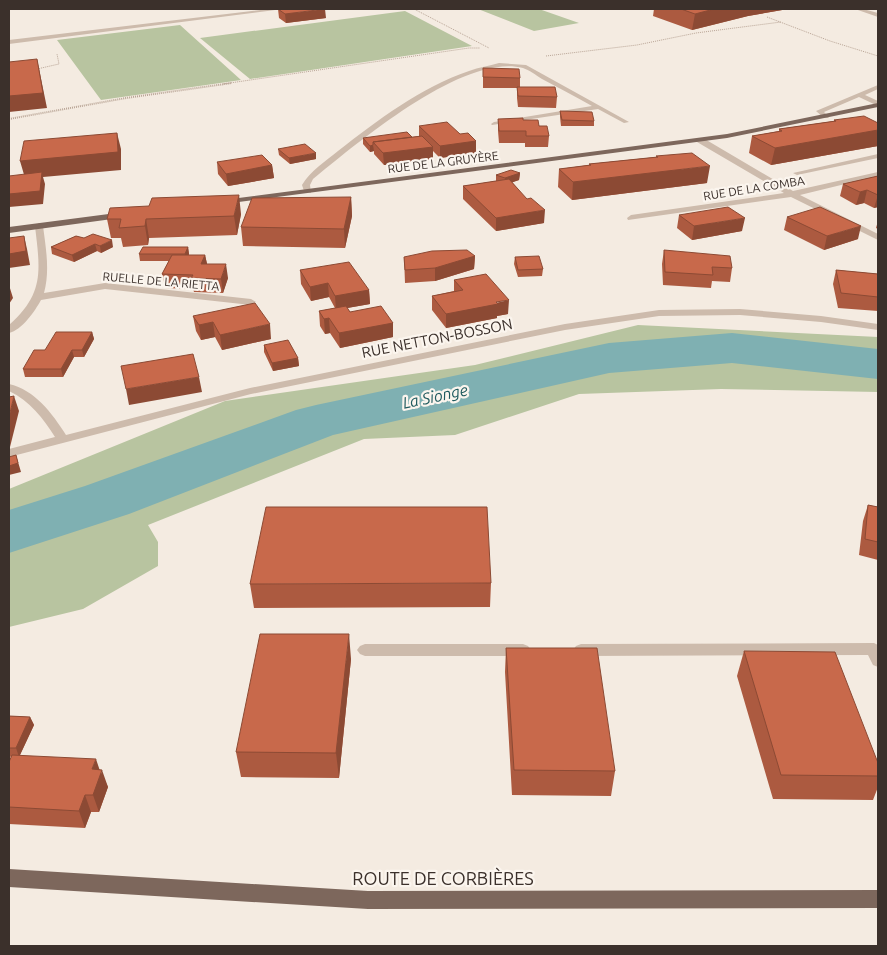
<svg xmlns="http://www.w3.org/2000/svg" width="887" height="955" font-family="Ubuntu,sans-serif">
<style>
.green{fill:#b8c4a0}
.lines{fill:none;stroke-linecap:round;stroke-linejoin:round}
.river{fill:#7fb0b2;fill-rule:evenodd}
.path-far1{stroke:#b9a596;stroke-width:1;stroke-dasharray:1 1;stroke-linecap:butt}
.path{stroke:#b9a596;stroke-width:2;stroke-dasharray:1 1;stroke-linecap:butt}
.minor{fill:#cdbbac;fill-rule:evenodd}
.major{fill:#7d675c;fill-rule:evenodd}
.wall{fill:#ac5a40}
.shaded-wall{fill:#8c4a34}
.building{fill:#c8694b;stroke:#8c4a34}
.labels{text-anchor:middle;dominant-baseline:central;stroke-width:4.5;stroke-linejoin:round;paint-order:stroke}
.far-street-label{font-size:12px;fill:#3b302b;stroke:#fbf5ee}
.street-label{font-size:15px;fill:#3b302b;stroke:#fbf5ee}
.water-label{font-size:16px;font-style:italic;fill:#1f5a5e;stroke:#fbf5ee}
.near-street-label{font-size:18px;fill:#3b302b;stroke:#fbf5ee}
</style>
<rect width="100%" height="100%" fill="#f4ebe1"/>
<path class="green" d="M478 9H539L579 23 534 31Z
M405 11 472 46 250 79 200 38Z
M180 25 241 80 101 100 57 40Z
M638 325 878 337V392L721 389 579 394 455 435 364 439 148 525 158 542V566L83 609 9 627V489L225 401 475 365Z"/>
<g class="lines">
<path class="river" d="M732 333 878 349V379L732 363 609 373 333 435 129 514 9 553V510L85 486 296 410 316 405 609 343Z"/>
<path class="path-far1" d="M414 9 489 48
M767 17 830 41 878 56
M546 56 637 45 696 33 781 22
M37 69 59 64 57 54
M223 84 469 48H480"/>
<path class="path" d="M9 119 126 98 232 83"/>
<path class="minor" d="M269 9H283L9 44V40Z
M855 9H863L878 13V17Z
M499 63 526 65 629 122 624 123 598 109 492 125 491 124 494 122 592 106C576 97 559 88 542 79 536 75 529 70 523 68 464 52 356 144 313 179L310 185 311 193 304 191 302 185C310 171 326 161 338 151 378 120 421 87 469 71 479 67 489 66 499 63Z
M878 85V89L865 95 878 101V106L859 97 824 112 829 117 828 118H824L816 111Z
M697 138H703L793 191 878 172V176L800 195 878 234V240L791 197 628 220 627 218 631 215 784 193 697 142Z
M878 154V158L797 175 793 173Z
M39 223 43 226C46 249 50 271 44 293L105 283 251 299 256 302 251 305 105 289 41 300C35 311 22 330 9 333V325C45 293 40 270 35 226Z
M740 309 821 316 878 324V330L821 322 740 315 659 316 565 330 251 394 9 457V449L55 437C43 418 30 401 9 391V384C35 390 52 413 66 435L250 388 565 324 659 310Z
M874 643 878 645V667L873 665 868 655 581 656 576 654 573 650 576 646 581 644Z
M365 644H523L528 646 531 650 528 654 523 656H365L360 654 357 650 360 646Z"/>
<path class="major" d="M878 103V107L727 138 223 204 219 202 223 200 727 134Z
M124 212 127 213V217L9 233V227Z
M9 869 368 891 878 890V908L368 909 9 887Z"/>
</g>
<path class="wall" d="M278 9 326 18 286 23 279 18Z
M654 9H788L748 16 692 30 653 16Z
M483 68 520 78V87L557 97 556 108 518 107 517 98V88H483Z
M560 111 594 121V126H561L560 117Z
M498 119 523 120 539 126 549 136 548 147H525V143H499L498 131Z
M834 120 878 123V146L771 165 749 153 752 136 779 131V129L834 121Z
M419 126 460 134 476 141V153L440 158 433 151V159L384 165 374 154V151L370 152 363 144V138L412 137 419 136Z
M278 149 316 159 290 164 279 155Z
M656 156 707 183 572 200 558 187 559 169 589 165V164L656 157Z
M217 162 272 165 274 178 228 186 218 174Z
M520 173 519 180 512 182 544 223 496 231 463 199V186L496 181V175Z
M878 176V207L874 208 864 203 856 205 840 196 843 184Z
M351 197 352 216 345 248 243 246 241 227Z
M241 214 237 235 149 238 148 245 123 247 121 238H111L107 219Z
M679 215 742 231 692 240 677 228Z
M787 217 858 239 824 250 784 230Z
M878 221V229L876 228Z
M76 236 113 247 101 253 97 251 74 262 52 254 51 247Z
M188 247 189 255H205L207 264 228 278 223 293 194 292 193 289 165 288 162 274 169 261H140L139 254Z
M664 250 732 268 730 282 712 281 711 288 663 285 662 264Z
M475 256 474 269 435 281 405 283 404 257Z
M515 257 543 269 542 276 518 277 514 264Z
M300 270 369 290 370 304 347 308 350 312 393 323V337L340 348 330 333 325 334 320 326 319 311 335 308 329 297 311 301 301 284Z
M836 270 878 274V311L838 308 833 284Z
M454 280 508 314 497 316V318L446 328 432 310V296L454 291Z
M193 316 271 339 222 350 215 337 201 340 196 331Z
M92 332 94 339 84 357H74L63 377H25L23 369 45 350Z
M264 345 298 358 299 366 273 371 264 352Z
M868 505 878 507V560L859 555 863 521Z
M491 583 490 607 254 608 250 584Z
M506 648 615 771 611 796 512 795 505 672Z
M744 651 878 763V787L873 800 773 799 737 676Z
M351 659 339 778 241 777 236 752Z
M9 716 30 717 34 725 20 755 99 769 108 787 99 812H91L85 828 9 824V762L11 757 9 756Z"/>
<path class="shaded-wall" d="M325 9 326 18 286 23 285 14Z
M714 9H788L748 16 692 30 695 14Z
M37 59 47 108 9 112V96Z
M878 130V146L771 165 775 148Z
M117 133 121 149V170L43 177 45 184 43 204 9 207V194L25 178 20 161Z
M476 141V153L440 158V146Z
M373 145 374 151 370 152V146Z
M433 147V159L384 165 383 153Z
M316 153V159L290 164 289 158Z
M272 165 274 178 228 186 226 174Z
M710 166 707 183 572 200 573 182Z
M520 173 519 180 505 185V178Z
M867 190 864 203 856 205 860 192Z
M239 195 241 214 237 235 234 216Z
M878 195V207L874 208Z
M351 197 352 216 345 248 344 229Z
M545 210 544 223 496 231V218Z
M745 218 742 231 692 240 694 226Z
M146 219 149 238 148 245 145 226Z
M861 226 858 239 824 250 827 236Z
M24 236 27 249 30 265 9 268V254Z
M112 240 113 247 101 253 100 246Z
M95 244 97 251 74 262 72 255Z
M188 247 189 254 186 261 185 254Z
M205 255 208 268 201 264Z
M475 256 474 269 435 281V268Z
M226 264 228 278 223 293 221 279Z
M328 283 329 297 311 301 310 287Z
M9 285 13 298 9 304Z
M369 290 370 304 336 310 335 296Z
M509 300 508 314 497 316V318L446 328V314Z
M329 318 330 333 325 334 324 319Z
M213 322 215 337 201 340 199 325Z
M393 323V337L340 348 339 333Z
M270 324 271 339 222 350 220 335Z
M92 332 94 339 84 357 82 350Z
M72 350 74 357 63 377 61 369Z
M298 358 299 366 273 371 272 363Z
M199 377 202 392 129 405 126 389Z
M14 396 19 411 9 451V417Z
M16 455 21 472 9 475V466Z
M349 634 351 659 339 778 336 753Z
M30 717 34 725 19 757 16 748Z
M96 759 101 774 102 770 108 787 99 812 93 795 92 769Z
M85 795 91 812 85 828 79 811Z"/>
<path class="building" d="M278 9H325L285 14Z
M681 9H714L695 14Z
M37 59 43 93 9 96V62Z
M483 68 519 69 520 78 483 77Z
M517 87H555L557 97 518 96Z
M560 111 592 112 594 121 562 120Z
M864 116 878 123V130L775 148 752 136 782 131 779 129 836 121 834 120Z
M523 118V120H538L539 126H547L549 136H526V131H499L498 119Z
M447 122 460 134 468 133 476 141 440 146 419 126Z
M407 132 412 137 373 142V145L370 146 363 138Z
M117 133 118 152 20 161 24 141Z
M422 136 433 147 383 153 373 142Z
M305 144 316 153 289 158 278 149Z
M692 153 710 166 573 182 559 169 591 165 589 164 658 157 656 156Z
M262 155 272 165 226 174 217 162Z
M511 170 520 173 505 178 496 175Z
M42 172 40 191 9 194V176Z
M878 176V195L867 190 860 192 843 184Z
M509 179 527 199 531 198 545 210 496 218 463 186Z
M239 195 234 216 146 219 145 226 119 228 121 219H107L110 208 149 206 152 198Z
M351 197 344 229 241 227 252 198Z
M728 207 745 218 694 226 679 215Z
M820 207 861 226 827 236 787 217Z
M93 234 112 240 100 246 95 244 72 255 51 247 76 236 84 238Z
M24 236 26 251 9 254V238Z
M143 247H188L185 254H139Z
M467 250 475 256 435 268 405 270 404 257 432 251Z
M664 250 730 256 732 268 712 267 713 275 665 272Z
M172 255H205L201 264H226L221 279 191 278 193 275 162 274Z
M539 256 543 269 518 270 515 257Z
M349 262 369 290 335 296 328 283 310 287 300 270Z
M836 270 878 274V297L841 293Z
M486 274 509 300 496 302 498 304 446 314 432 296 463 290 454 280Z
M255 303 270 324 220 335 213 322 199 325 193 316Z
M346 306 350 312 381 306 393 323 339 333 329 318 324 319 319 311Z
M56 332H92L82 350H72L61 369H23L34 350H45Z
M288 340 298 358 272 363 264 345Z
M193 354 199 377 126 389 121 366Z
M14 396 9 417V397Z
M16 455 18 463 9 466V457Z
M868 505 878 507V542L865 539Z
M266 507H487L491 583 250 584Z
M260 634H349L336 753 236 752Z
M506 648H597L615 771 514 770Z
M744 651 835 652 878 763V776L781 775Z
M9 716 30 717 16 748H9Z
M12 755 96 759 92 769 102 770 93 795H85L79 811 9 807V762Z"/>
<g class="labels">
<g class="far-street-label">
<text transform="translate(443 162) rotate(-7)">RUE DE LA GRUYÈRE</text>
<text transform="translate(754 188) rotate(-9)">RUE DE LA COMBA</text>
<text transform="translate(161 281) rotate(5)">RUELLE DE LA RIETTA</text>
</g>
<g class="street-label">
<text transform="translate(437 338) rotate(-11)">RUE NETTON-BOSSON</text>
</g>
<g class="water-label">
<text transform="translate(435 396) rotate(-12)">La Sionge</text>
</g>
<g class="near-street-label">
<text x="443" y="878">ROUTE DE CORBIÈRES</text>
</g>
</g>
<rect width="887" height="955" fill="none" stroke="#3b302b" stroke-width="20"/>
</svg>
